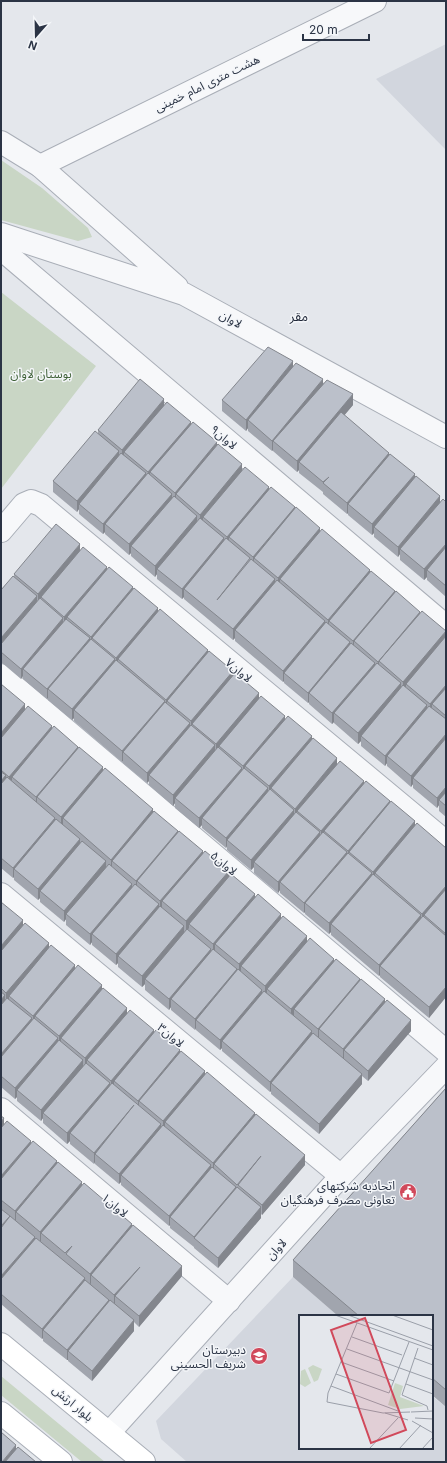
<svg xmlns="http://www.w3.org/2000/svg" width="447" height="1463" font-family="Inter,'Noto Sans Arabic',sans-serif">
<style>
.built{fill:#d2d6de}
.green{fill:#c9d6c5}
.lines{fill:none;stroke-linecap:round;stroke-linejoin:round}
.minor-casing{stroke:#a9aeb7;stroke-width:24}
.tertiary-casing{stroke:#a9aeb7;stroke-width:24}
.secondary-casing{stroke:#a9aeb7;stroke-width:24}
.minor{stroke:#f7f8fa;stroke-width:22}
.tertiary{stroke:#f7f8fa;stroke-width:22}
.secondary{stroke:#fff;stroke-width:22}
.wall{fill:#a1a5ae}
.shaded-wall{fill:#83868d}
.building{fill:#bbc0ca;stroke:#83868d}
.labels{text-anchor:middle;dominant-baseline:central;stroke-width:3;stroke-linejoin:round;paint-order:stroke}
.street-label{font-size:12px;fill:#2b3445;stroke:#f4f6f9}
.park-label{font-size:12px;fill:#3f6138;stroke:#f4f6f9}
.poi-label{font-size:12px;fill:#2b3445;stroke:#f4f6f9;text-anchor:end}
.neighbourhood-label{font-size:13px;fill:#1d2536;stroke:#f4f6f9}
.inset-road{fill:none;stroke:#9a9fa9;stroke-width:1}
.view{fill:#d1495b;fill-opacity:0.15;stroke:#d1495b;stroke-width:2}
.inset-edge{fill:none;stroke:#2b3445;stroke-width:2}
</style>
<rect width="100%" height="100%" fill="#e4e7ec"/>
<path class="built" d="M446 44V150L376 79Z
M293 1277 338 1316H300V1448H432V1396L446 1407V1462H187L161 1439 156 1421Z"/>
<path class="green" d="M1 160 42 188 88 228 92 237 78 241 1 220Z
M1 292 96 366 1 489Z
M1 1376 105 1462H82L1 1395Z"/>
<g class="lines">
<g class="minor-casing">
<path id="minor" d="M40 166 375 1
M1 249 446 626
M1 531 24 504 31 501 41 505 446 842
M1 675 446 1051
M1 894 341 1176
M1 1109 229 1301"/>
</g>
<g class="tertiary-casing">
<path id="tertiary" d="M1 142 40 166 177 287
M1 234 184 294 446 437
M109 1433 341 1176 446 1067"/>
</g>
<g class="secondary-casing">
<path id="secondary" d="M1 1344 144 1462
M1 1413 61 1462"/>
</g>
<use href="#minor" class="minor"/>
<use href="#tertiary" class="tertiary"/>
<use href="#secondary" class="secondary"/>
</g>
<path class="wall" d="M293 367 323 384 353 405 344 415 389 455 440 502H446V597L427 580V577L424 580 400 560V554L398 557 374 537V533L372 535 348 515V513L347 514 323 494V492L299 473V470L297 472 273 451V450L272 451 248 431V428L246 431 222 411V400Z
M164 405 191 425 217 446 242 470 295 509 320 531 420 613 446 637V636V817L439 811V805L437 808 413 788V784L411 787 387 766V763L385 766 361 746V741L358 744 334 723V722L332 724 309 704V702L308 703 284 683V681L283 682 235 641V638L233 640 184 599V597L182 599 157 579V574L155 577 131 556V553L129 555 105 534V532L103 534 79 514V509L77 512 53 492V481L98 433V430Z
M80 550 133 589 158 611 208 652 259 699 312 740 337 764 390 803 415 825 446 848V997L429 1018 380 977V975L379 976 331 935V932L329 934 305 914V912L304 913 280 893V890L278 893 254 873V867L251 870 227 850V846L226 848 202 828V825L199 828 175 808V803L173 806 149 785V781L147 783 123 763V761L122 762 74 721V718L72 720 48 700V698L47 699 23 679V676L21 679 1 662V590L14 577V574Z
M1 684 25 709 78 748 103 770 203 853 229 876 255 896 281 918 307 941 360 980 385 1002 411 1031 368 1081 362 1076V1084L319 1134 271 1094V1091L270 1092 222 1051V1048L220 1050 196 1030V1028L195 1030 171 1010V1007L169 1010 145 990V984L142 987 118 967V963L116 965 92 945V942L90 945 66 925V919L64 922 40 902V898L38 900 14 880V877L13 878 1 868Z
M1 902 23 925 49 948 75 968 102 989 127 1013 180 1052 205 1074 255 1115 305 1165 262 1215 261 1214V1218L218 1268 194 1248V1247L170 1228V1225L169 1226 121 1185V1182L119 1184 95 1164V1162L94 1164 70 1144V1141L67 1144 43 1123V1118L41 1121 17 1101V1097L15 1099 1 1087Z
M446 1088V1407L432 1395V1316H338L293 1277V1260Z
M1 1116 4 1124 57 1163 82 1185 132 1226 182 1276 139 1327 134 1322V1331L92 1381 68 1361V1360H67L43 1341V1338L42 1339 1 1304Z"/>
<path class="shaded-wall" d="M293 361V372L248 420V428L246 431V420Z
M323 379V390L273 441V450L272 451V441Z
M353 394V405L303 465 299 462V470L297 472V461Z
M164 399V410L124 452V457L122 460V450Z
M191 422V433L150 472V480L148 483V472Z
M217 442V453L176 494V501L175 503V493Z
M119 451V461L79 504V509L77 512V501Z
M389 453V463L348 504V513L347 514V503Z
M242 464V475L203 517V522L200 525V515Z
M146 473V484L105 524V532L103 534V524Z
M415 474V485L374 527V533L372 535V524Z
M269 487V497L229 537V545L227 548V537Z
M172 494V504L131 546V553L129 555V544Z
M440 496V507L400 549V554L398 557V547Z
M295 507V517L254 558V567L253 568V557Z
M197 516V526L157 569V574L155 577V566Z
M320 528V538L280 579V586L278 588V578Z
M224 538V549L184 589V597L182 599V589Z
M80 544V555L41 597V602L38 605V594Z
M446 544V554L427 570V577L424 580V569Z
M107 567V578L67 617V625L64 628V617Z
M370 570V580L329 621V629L328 630V620Z
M275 579V589L235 630V638L233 640V629Z
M133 587V598L92 638V646L91 648V637Z
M395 591V602L354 641V651L353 652V641Z
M37 596V606L1 648V638Z
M158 608V618L118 659V666L116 668V658Z
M420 612V622L379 661V670L378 672V662Z
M63 618V629L23 669V676L21 679V669Z
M325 621V632L284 673V681L283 682V671Z
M446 631V642L406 684V689L403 692V682Z
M90 638V649L48 689V698L47 699V689Z
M350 642V653L309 693V702L308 703V693Z
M208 650V660L167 701V709L166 710V700Z
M115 659V669L74 710V718L72 720V709Z
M375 663V674L334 713V722L332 724V713Z
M233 671V682L192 724V730L191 732V721Z
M401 683V693L361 736V741L358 744V733Z
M446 685V696L432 704V712L430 715V704Z
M259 693V704L219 746V751L216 754V744Z
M165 701V712L123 752V761L122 762V751Z
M25 704V715L1 744V733Z
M427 705V716L387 756V763L385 766V756Z
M285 716V726L245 766V774L243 777V766Z
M190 723V733L149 775V781L147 783V773Z
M52 726V737L12 777V785L9 787V777Z
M446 734V745L413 778V784L411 787V776Z
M312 736V747L271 788V795L269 797V786Z
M215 745V755L175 798V803L173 806V795Z
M78 747V757L37 797V807L36 808V797Z
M337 758V769L297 811V816L295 819V809Z
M103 767V778L63 818V826L61 828V817Z
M242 768V778L202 818V825L199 828V818Z
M6 775V786L1 791V781Z
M364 781V791L324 831V839L321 842V831Z
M446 787V797L439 800V805L437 808V798Z
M268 788V798L227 840V846L226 848V838Z
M390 801V812L349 852V860L348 862V851Z
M153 809V820L112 861V869L111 870V860Z
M294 810V820L254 862V867L251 870V860Z
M55 818V828L14 869V877L13 878V868Z
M415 821V832L375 873V880L373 882V872Z
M178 831V841L137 881V890L136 891V881Z
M320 832V843L280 882V890L278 893V882Z
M80 839V850L40 891V898L38 900V889Z
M203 851V862L162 901V910L160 912V901Z
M347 852V863L305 903V912L304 913V903Z
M106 861V872L66 914V919L64 922V911Z
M229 871V882L189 924V928L186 932V921Z
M372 873V884L331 924V932L329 934V923Z
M132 884V895L92 934V942L90 945V934Z
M446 886V896L424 915V923L422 924V914Z
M255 894V904L215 944V952L213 955V944Z
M159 904V915L118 956V963L116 965V954Z
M281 914V924L241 966V973L239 975V964Z
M421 915V925L380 966V975L379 976V965Z
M23 920V931L1 957V946Z
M184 926V936L145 979V984L142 987V976Z
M307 936V946L267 989V993L265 996V986Z
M49 943V953L9 996V1001L6 1004V993Z
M211 949V959L171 999V1007L169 1010V999Z
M334 959V969L294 1009V1016L291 1019V1009Z
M75 965V976L35 1016V1024L33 1026V1016Z
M237 969V980L196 1020V1028L195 1030V1019Z
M360 979V989L319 1029V1038L318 1039V1029Z
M102 985V996L61 1038V1044L59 1047V1036Z
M446 987V997L429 1018V1007Z
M262 990V1000L222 1041V1048L220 1050V1040Z
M5 995V1006L1 1010V1000Z
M385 999V1010L344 1050V1058L343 1060V1049Z
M127 1008V1018L87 1060V1065L85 1068V1058Z
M32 1018V1029L1 1064V1054Z
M411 1020V1031L368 1081V1071Z
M154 1030V1041L114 1081V1089L111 1091V1081Z
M312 1031V1042L271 1083V1091L270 1092V1082Z
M58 1038V1049L17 1090V1097L15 1099V1088Z
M180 1050V1061L139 1101V1110L138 1111V1101Z
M83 1060V1071L43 1113V1118L41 1121V1110Z
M205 1071V1081L165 1122V1130L163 1132V1121Z
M362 1074V1084L319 1134V1124Z
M110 1083V1093L70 1133V1141L67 1144V1133Z
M134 1105 95 1154V1162L94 1164V1153Z
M255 1113V1124L214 1164V1173L213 1174V1163Z
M4 1118V1129L1 1133V1122Z
M161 1124V1134L121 1175V1182L119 1184V1174Z
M31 1141V1152L1 1187V1176Z
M305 1155V1165L262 1215V1205Z
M57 1161V1172L16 1212V1221L15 1222V1211Z
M211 1165V1176L170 1217V1225L169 1226V1216Z
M82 1182V1192L41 1233V1241L40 1242V1232Z
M236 1187V1197L194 1238V1247V1237Z
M261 1207V1218L218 1268V1258Z
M132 1224V1234L91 1275V1283L90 1285V1274Z
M35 1237V1247L1 1287V1276Z
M182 1266V1276L139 1327V1316Z
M140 1267 115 1296V1305L114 1306V1295Z
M85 1278V1289L43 1330V1338L42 1339V1329Z
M109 1300V1310L68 1351V1360H67V1350Z
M134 1320V1331L92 1381V1371Z
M16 1445V1456L11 1462H2Z"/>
<path class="building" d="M268 347 293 361 246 420 222 400Z
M296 363 323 379 272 441 248 420Z
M140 379 164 399 122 450 98 430Z
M327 380 353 394 297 461 273 441Z
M167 402 191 422 148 472 124 452Z
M341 412 389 453 347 503 323 483 329 477 323 482 299 462Z
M193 422 217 442 175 493 150 472Z
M95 431 119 451 77 501 53 481Z
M218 444 242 464 200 515 176 494Z
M121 453 146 473 103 524 79 504Z
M390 454 415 474 372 524 348 504Z
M245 467 269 487 227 537 203 517Z
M148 473 172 494 129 544 105 524Z
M416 476 440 496 398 547 374 527Z
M271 487 295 507 253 557 229 537Z
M174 496 197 516 155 566 131 546Z
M443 499 446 502V544L424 569 400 549Z
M296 507 320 528 278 578 254 558Z
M200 518 224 538 182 589 157 569Z
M56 524 80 544 38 594 14 574Z
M322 529 370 570 328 620 280 579Z
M226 538 250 558 217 600 251 559 275 579 233 629 184 589Z
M83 547 107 567 64 617 41 597Z
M446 547V586L427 570Z
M109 567 133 587 91 637 67 617Z
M371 571 395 591 353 641 329 621Z
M13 576 37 596 1 638V590Z
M277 580 325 621 283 671 235 630Z
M134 588 158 608 116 658 92 638Z
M396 591 420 612 378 662 354 641Z
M40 598 63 618 21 669 1 652V644Z
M160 609 208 650 166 700 118 659Z
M422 611 446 631 403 682 379 661Z
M66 619 90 638 47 689 23 669Z
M326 622 350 642 308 693 284 673Z
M446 636V685L430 704 406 684Z
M91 639 115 659 72 709 48 689Z
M351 643 375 663 332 713 309 693Z
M209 651 233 671 191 721 167 701Z
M116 660 165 701 122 751 74 710Z
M377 663 401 683 358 733 334 713Z
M235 673 259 693 216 744 192 724Z
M1 684 25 704 1 733Z
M403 685 427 705 385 756 361 736Z
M446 688V716L432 704Z
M261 696 285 716 243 766 219 746Z
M165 702 190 723 147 773 123 752Z
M28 706 52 726 9 777 1 770V738Z
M429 706 446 719V734L411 776 387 756Z
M288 716 312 736 269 786 245 766Z
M191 725 215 745 173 795 149 775Z
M54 726 78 747 36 797 12 777Z
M313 738 337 758 295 809 271 788Z
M446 738V787L437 798 413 778Z
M79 747 103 767 61 817 37 797Z
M218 747 242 768 199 818 175 798Z
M340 761 364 781 321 831 297 811Z
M105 768 153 809 111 860 63 818Z
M244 768 268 788 226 838 202 818Z
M1 772 6 775 1 781Z
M7 777 55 818 13 868 1 858V784Z
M366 781 390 801 348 851 324 831Z
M270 789 294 810 251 860 227 840Z
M446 792V806L439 800Z
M391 801 415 821 373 872 349 852Z
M154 811 178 831 136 881 112 861Z
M296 812 320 832 278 882 254 862Z
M56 819 80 839 38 889 14 869Z
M417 823 446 848V886L422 914 375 873Z
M179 831 203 851 160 901 137 881Z
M323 832 347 852 304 903 280 882Z
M82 841 106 861 64 911 40 891Z
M205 851 229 871 186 921 162 901Z
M348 853 372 873 329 923 305 903Z
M109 864 132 884 90 934 66 914Z
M231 874 255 894 213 944 189 924Z
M373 874 421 915 379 965 331 924Z
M135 884 159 904 116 954 92 934Z
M446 889V934L424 915Z
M258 894 281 914 239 964 215 944Z
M1 902 23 920 1 946Z
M160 906 184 926 142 976 118 956Z
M283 916 307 936 265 986 241 966Z
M423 916 446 936V987L429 1007 380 966Z
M25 923 49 943 6 993 1 988V951Z
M187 929 211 949 169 999 145 979Z
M310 938 334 959 291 1009 267 989Z
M51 945 75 965 33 1016 9 996Z
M213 949 237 969 195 1019 171 999Z
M336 959 360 979 318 1029 294 1009Z
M78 965 102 985 59 1036 35 1016Z
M238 969 262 990 220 1040 196 1020Z
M361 979 385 999 343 1049 319 1029Z
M103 988 127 1008 85 1058 61 1038Z
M264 991 312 1031 270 1082 222 1041Z
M1 992 5 995 1 1000Z
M7 998 32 1018 1 1054V1005Z
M387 1000 411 1020 368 1071 344 1050Z
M130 1010 154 1030 111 1081 87 1060Z
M34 1018 58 1038 15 1088 1 1076V1057Z
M156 1030 180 1050 138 1101 114 1081Z
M313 1033 362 1074 319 1124 271 1083Z
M59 1040 83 1060 41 1110 17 1090Z
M181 1051 205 1071 163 1121 139 1101Z
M86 1063 110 1083 67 1133 43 1113Z
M207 1072 255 1113 213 1163 165 1122Z
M112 1083 161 1124 119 1174 95 1154 134 1105 94 1153 70 1133Z
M446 1088V1390L432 1378V1316H359L293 1260Z
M256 1114 305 1155 262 1205 238 1185 261 1156 237 1185 214 1164Z
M1 1116 4 1118 1 1122Z
M7 1121 31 1141 1 1176V1128Z
M163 1125 211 1165 169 1216 121 1175Z
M33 1141 57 1161 15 1211 1 1200V1179Z
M58 1162 82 1182 40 1232 16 1212Z
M212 1167 236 1187 194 1237 170 1217Z
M84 1183 132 1224 90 1274 66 1254 72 1246 65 1253 41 1233Z
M237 1187 261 1207 218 1258 194 1238Z
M1 1209 10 1216 1 1226Z
M10 1216 35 1237 1 1276V1228Z
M133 1225 182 1266 139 1316 115 1296 140 1267 114 1295 91 1275Z
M36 1238 85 1278 42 1329 1 1294V1279Z
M85 1280 109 1300 67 1350 43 1330Z
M110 1300 134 1320 92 1371 68 1351Z
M1 1432 16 1445 2 1462H1Z
M18 1447 36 1462H5Z"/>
<defs>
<g id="civic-disc" transform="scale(0.9)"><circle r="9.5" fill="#d1495b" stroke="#f4f6f9"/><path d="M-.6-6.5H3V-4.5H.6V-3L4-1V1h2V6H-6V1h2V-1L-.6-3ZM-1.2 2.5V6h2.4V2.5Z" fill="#fff"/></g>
<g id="school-disc" transform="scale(0.9)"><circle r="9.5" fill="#d1495b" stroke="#f4f6f9"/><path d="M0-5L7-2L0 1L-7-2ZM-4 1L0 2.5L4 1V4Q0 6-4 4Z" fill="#fff"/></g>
</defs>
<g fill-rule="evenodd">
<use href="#civic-disc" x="408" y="1192"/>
<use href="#school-disc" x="259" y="1356"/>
</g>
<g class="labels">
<g class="street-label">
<text transform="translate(207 83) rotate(-26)">هشت متری امام خمینی</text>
<text transform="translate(231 319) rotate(29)">لاوان</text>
<text transform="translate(224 437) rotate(40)">۹لاوان</text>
<text transform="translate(239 670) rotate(40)">۷لاوان</text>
<text transform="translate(224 863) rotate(40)">۵لاوان</text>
<text transform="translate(171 1035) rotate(40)">۳لاوان</text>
<text transform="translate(115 1205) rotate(40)">۱لاوان</text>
<text transform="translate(276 1249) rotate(-48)">لاوان</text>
<text transform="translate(73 1403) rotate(40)">بلوار ارتش</text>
</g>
<g class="park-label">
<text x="41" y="373">بوستان لاوان</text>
</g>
<g class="poi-label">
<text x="395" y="1185">اتحادیه شرکتهای<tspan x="395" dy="14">تعاونی مصرف فرهنگیان</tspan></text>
<text x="246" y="1349">دبیرستان<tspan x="246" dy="14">شریف الحسینی</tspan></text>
</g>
<g class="neighbourhood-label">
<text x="299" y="316">مقر</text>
</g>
</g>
<g transform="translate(299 1315)">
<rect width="134" height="134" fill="#e4e7ec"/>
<path d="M14 50 23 54 19 65 15 67 9 53ZM6 54 12 68 6 72 1 69 2 56ZM96 68 104 71 101 82 125 91 101 94 89 90Z" fill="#c9d6c5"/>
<path class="inset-road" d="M36 0 134 35M49 0 134 31M93 0 134 15M58 8 29 78 28 87 84 98 111 97M53 22 103 40M119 33 103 80 128 91 129 95M48 34 134 65M115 43 134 50M42 47 95 66M37 59 90 78 110 27M107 69 134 79M32 71 99 96M112 97 134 96M86 98 109 105M116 103 134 104M113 106 134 118M70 134 99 103M100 134 122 110M123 134 134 122"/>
<path class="view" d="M66 3 107 115 72 128 32 15Z"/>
<rect width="134" height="134" class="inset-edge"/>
</g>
<rect width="447" height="1463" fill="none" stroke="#2b3445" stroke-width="4"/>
<g transform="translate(36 36) rotate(200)" stroke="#f4f6f9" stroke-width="3" paint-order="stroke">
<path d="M0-3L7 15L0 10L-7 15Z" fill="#2b3445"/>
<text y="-6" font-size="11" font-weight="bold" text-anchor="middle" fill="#2b3445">N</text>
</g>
<path d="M303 34v6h66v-6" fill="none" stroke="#2b3445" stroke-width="2"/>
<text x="309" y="34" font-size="12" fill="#2b3445" stroke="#f4f6f9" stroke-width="3" paint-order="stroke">20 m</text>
</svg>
